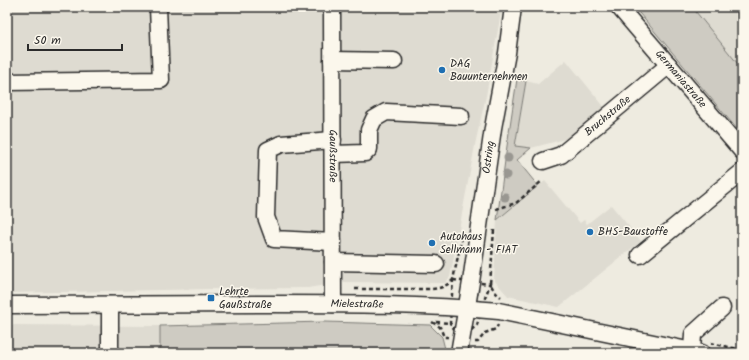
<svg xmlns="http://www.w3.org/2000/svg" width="749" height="360" font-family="Kalam,sans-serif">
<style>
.built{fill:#dedbd1}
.green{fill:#cecbc2;stroke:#7c7b76}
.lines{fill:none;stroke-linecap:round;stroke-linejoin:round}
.minor-casing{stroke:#2b2b2b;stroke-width:19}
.path{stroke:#2b2b2b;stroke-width:2.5;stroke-dasharray:4 3;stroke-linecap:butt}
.minor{stroke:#fbf7ec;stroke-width:16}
.tree{fill:#999791}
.poi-dot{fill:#1f6fb2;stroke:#fbf7ec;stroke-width:1.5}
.labels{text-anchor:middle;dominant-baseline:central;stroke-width:3;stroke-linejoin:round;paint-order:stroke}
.poi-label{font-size:11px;fill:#2b2b2b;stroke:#fbf7ec;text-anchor:start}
.street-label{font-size:11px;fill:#2b2b2b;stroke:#fbf7ec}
</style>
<rect width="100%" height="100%" fill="#eeebe0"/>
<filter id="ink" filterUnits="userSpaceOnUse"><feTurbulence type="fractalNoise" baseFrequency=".025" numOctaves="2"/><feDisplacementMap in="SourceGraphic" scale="8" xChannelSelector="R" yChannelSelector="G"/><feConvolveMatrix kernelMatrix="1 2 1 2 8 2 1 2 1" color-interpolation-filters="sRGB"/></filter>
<g filter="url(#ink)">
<path class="built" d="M7 7H502L486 96 476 140 450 277 445 283 343 282 308 288 213 289 7 293Z
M692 7H742V69Z
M566 60 606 109 573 137 531 148 515 147 526 81 538 84Z
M545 181 580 223 584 220 587 224 611 205 641 241 559 307 508 296 494 280 497 220Z
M7 325 160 326V353H7Z"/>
<path class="green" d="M634 7H692L742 69V135Z
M517 79 526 81 515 146 531 148 517 160 538 186 497 220 507 146Z
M325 322 430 325 442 337 446 353H160V326Z"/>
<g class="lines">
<g class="minor-casing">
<g id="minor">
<path id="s1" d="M332 7 333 304"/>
<path id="s2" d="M619 7 742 151"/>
<path d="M332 60 394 61"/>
<path d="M7 82 161 80 158 7"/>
<path d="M333 140 281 144 268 150 266 217 274 239 333 242"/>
<path d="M333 154 365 153 369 149V130L374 119 386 112 461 116"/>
<path id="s3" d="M543 161 561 155 669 65"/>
<path d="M640 255 742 172"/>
<path d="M333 262 436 264"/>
<path id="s4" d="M7 305C95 305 182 304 270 304 346 304 423 304 499 311L702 353"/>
<path d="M692 351 693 334 722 308"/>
<path d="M110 353V305"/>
<path id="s5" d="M459 353 471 282 493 128 507 53 513 7"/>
</g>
</g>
<path class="path" d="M496 209 516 203 542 181
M494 230 490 284 496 293 501 297
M453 280 490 284 485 298 477 325 461 339 450 323Z
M355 289H427C438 289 444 288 453 280L463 232
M432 322 440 327 444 337H448
M436 322 449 323
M475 342H478L485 333 496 329 498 325
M711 343 742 350"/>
<use href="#minor" class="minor"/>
</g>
<g class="tree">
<circle cx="508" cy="158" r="4.5"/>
<circle cx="506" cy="175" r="4.5"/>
<circle cx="505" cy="197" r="4.5"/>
</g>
</g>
<g class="poi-dot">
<circle cx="442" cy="70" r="4"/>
<circle cx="590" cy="232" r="4"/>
<circle cx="432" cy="243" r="4"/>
<rect x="207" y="294" width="8" height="8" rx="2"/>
</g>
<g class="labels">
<g class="poi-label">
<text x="450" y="64">DAG<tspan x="450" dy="13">Bauunternehmen</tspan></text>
<text x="598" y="232">BHS-Baustoffe</text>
<text x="440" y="237">Autohaus<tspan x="440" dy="13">Sellmann - FIAT</tspan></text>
<text x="219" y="292">Lehrte<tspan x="219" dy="13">Gaußstraße</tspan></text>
</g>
<g class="street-label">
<text stroke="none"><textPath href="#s2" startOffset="95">Germaniastraße</textPath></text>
<text stroke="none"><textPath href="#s3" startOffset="80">Bruchstraße</textPath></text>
<text stroke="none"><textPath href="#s1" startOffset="149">Gaußstraße</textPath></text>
<text stroke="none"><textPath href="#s5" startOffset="198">Ostring</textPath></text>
<text stroke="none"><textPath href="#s4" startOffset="350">Mielestraße</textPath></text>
</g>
</g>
<rect width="749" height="360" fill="none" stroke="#fbf7ec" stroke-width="24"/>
<rect x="12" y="12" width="725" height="336" fill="none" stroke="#2b2b2b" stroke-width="1.5" filter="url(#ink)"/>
<path d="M28 44v6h94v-6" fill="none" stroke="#2b2b2b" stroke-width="2"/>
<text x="34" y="44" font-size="12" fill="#2b2b2b" stroke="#fbf7ec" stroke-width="3" paint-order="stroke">50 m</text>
</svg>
